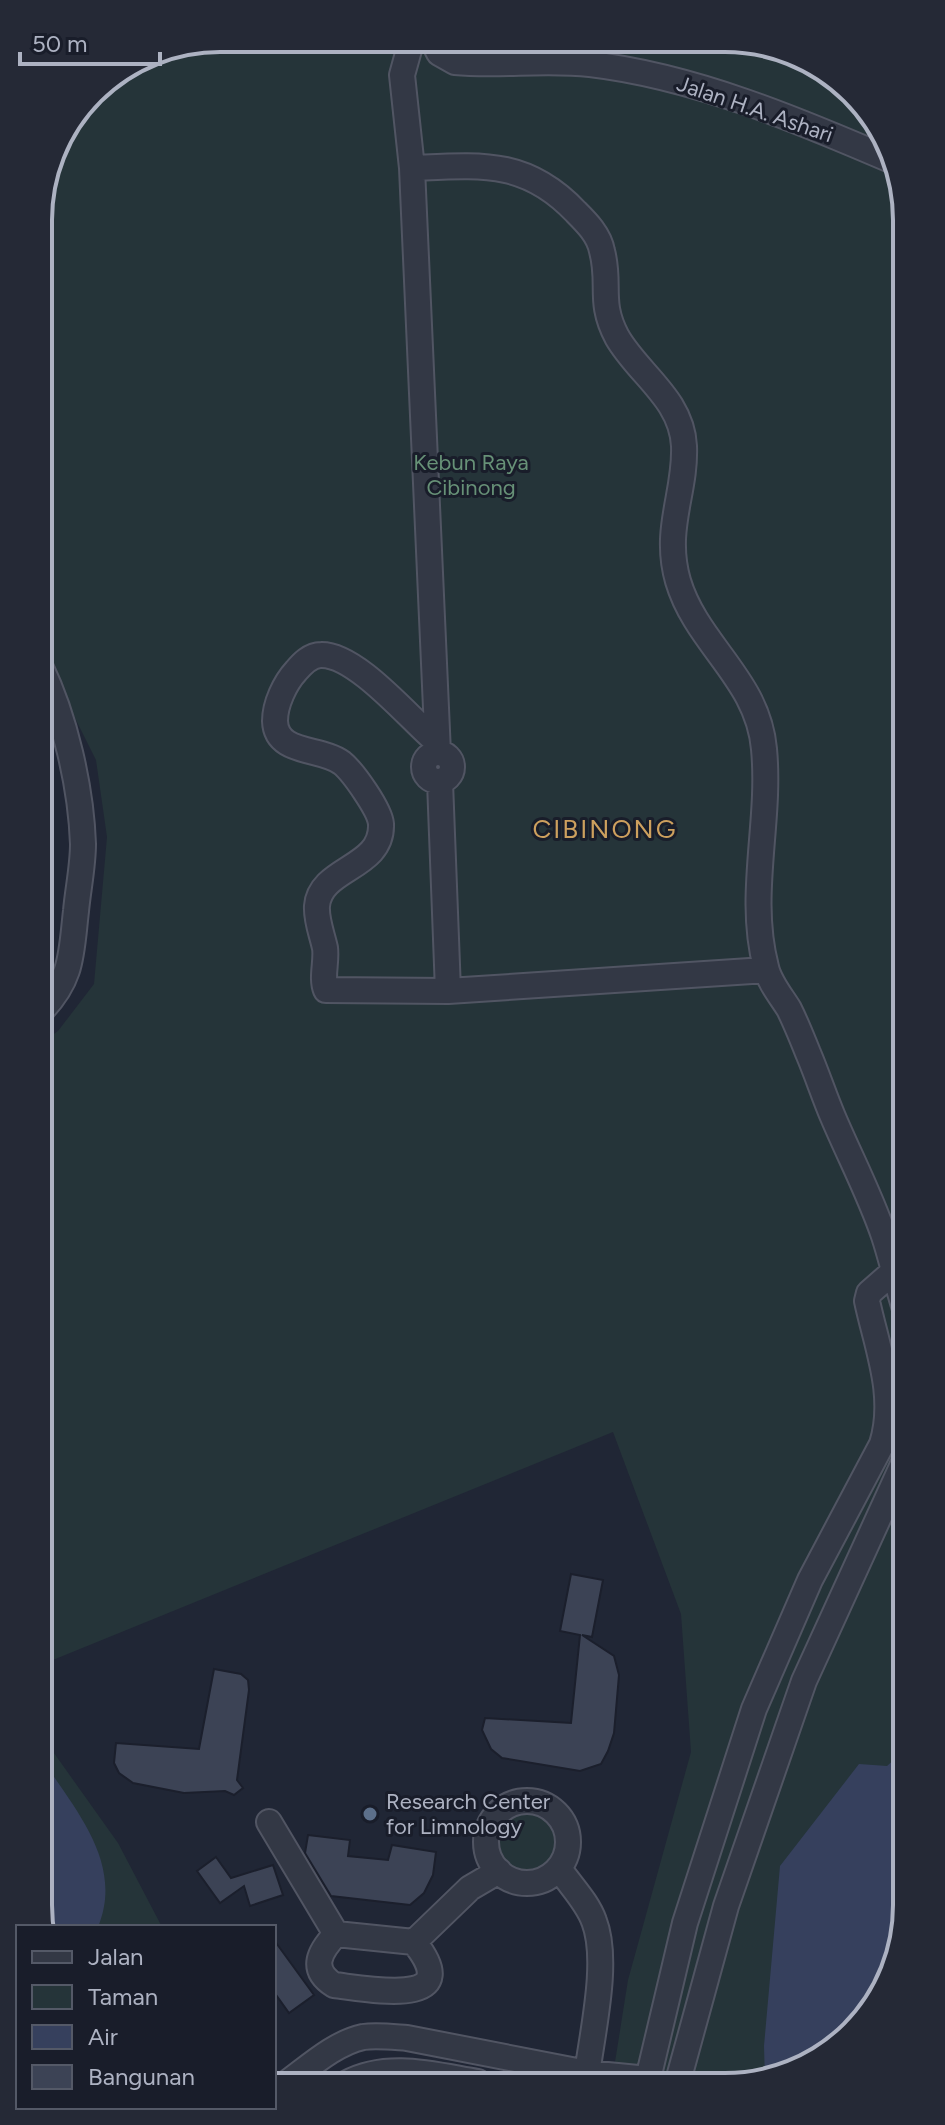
<svg xmlns="http://www.w3.org/2000/svg" width="945" height="2125" font-family="Figtree,sans-serif">
<style>
.green{fill:#253439}
.water{fill:#36405d}
.building{fill:#3c4355;stroke:#1b1f2c;stroke-width:2}
.lines{fill:none;stroke-linecap:round;stroke-linejoin:round}
.minor-casing{stroke:#515563;stroke-width:28}
.minor{stroke:#333845;stroke-width:24}
.service-dot{fill:#5c6f8a;stroke:#191d2a;stroke-width:3}
.labels{text-anchor:middle;dominant-baseline:central;stroke-width:6;stroke-linejoin:round;paint-order:stroke}
.street-label{font-size:22px;fill:#adb2c2;stroke:#191d2a}
.park-label{font-size:22px;fill:#679177;stroke:#191d2a}
.poi-label{font-size:22px;fill:#adb2c2;stroke:#191d2a;text-anchor:start}
.quarter-label{font-size:26px;letter-spacing:2px;fill:#cda05e;stroke:#191d2a}
.rim{fill:none;stroke:#adb2c2;stroke-width:4}
</style>
<rect width="100%" height="100%" fill="#202635"/>
<path class="green" d="M220 38 760 41 845 84 901 173 907 1917 862 2025 772 2081H612L628 1980 691 1752 681 1614 613 1432 43 1664 41 1043 58 1031 94 984 107 837 96 760 40 648 38 208 57 140 100 84 151 52Z
M44 1739 118 1843 162 1927H44Z
M493 1841a34 34 0 1 1 68 0a34 34 0 1 1-68 0Z"/>
<path class="water" d="M906 1749 907 1917 862 2025 772 2081H765L764 2046 780 1866 859 1764 887 1766Z
M44 1762C76 1811 124 1864 98 1927H44Z"/>
<path class="building" d="M571 1574 603 1580 592 1637 582 1635 614 1656 619 1675 614 1733 608 1751 601 1764 580 1771 502 1758 491 1749 482 1730 485 1718 571 1723 580 1635 560 1631Z
M214 1669 241 1674 248 1680 249 1690 237 1780 243 1788 234 1795 225 1791 184 1793 133 1783 119 1773 114 1763 116 1743 199 1749Z
M308 1835 350 1840 348 1856 388 1860 392 1845 436 1852 433 1875 424 1893 410 1905 331 1896 305 1853Z
M216 1857 231 1878 273 1865 283 1895 250 1906 244 1886 220 1903 197 1871Z
M274 1940 314 1995 289 2013 274 1992Z"/>
<g class="lines">
<g class="minor-casing">
<path id="minor" d="M412 39 402 75 412 168 438 753
M432 39 439 53 455 62C499 66 545 59 590 64 693 76 798 120 893 161
M439 39 456 43 592 49
M412 168C480 165 526 159 576 212 587 223 599 235 602 251 611 285 598 301 617 337 638 374 682 399 684 446 686 493 663 529 678 581 697 645 758 679 764 749 771 823 747 895 766 967 769 982 781 996 789 1009 796 1023 802 1038 808 1053 817 1074 824 1096 833 1117 850 1157 870 1195 884 1236 892 1260 897 1285 905 1309
M40 666C65 717 81 787 83 844 83 866 78 889 76 911 71 954 73 978 41 1011
M436 741C409 718 356 654 321 655 310 655 302 664 296 671 285 683 275 704 275 721 276 755 321 747 342 763 353 772 380 810 381 824 383 869 320 867 317 906 316 920 322 934 325 948 327 961 321 978 326 990L448 991
M424 767a14 14 0 1 1 28 0a14 14 0 1 1-28 0Z
M440 782 448 991 766 970
M486 1842a41 41 0 1 1 82 0a41 41 0 1 1-82 0Z
M269 1822 336 1934 414 1942 470 1888 499 1871
M557 1870 563 1874C574 1889 588 1904 594 1921 610 1962 591 2037 586 2082
M336 1934C320 1951 309 1969 334 1985 369 1989 468 2009 414 1942
M678 2081 726 1906 804 1681 905 1460
M287 2083C309 2067 335 2043 363 2037 377 2035 393 2037 407 2038L587 2073 648 2079 685 1923 754 1709 810 1580 882 1444C897 1396 877 1348 867 1301L869 1293 893 1272
M347 2083C388 2061 435 2075 478 2082"/>
</g>
<use href="#minor" class="minor"/>
</g>
<circle class="service-dot" cx="370" cy="1814" r="8"/>
<g class="labels">
<g class="street-label">
<text transform="translate(755 109) rotate(19)">Jalan H.A. Ashari</text>
</g>
<g class="park-label">
<text x="471" y="462">Kebun Raya<tspan x="471" dy="25">Cibinong</tspan></text>
</g>
<g class="poi-label">
<text x="386" y="1801">Research Center<tspan x="386" dy="25">for Limnology</tspan></text>
</g>
<g class="quarter-label">
<text x="605" y="829">CIBINONG</text>
</g>
</g>
<path d="M0 0H945V2125H0ZM220 52H725A168 168 0 0 1 893 220V1905A168 168 0 0 1 725 2073H220A168 168 0 0 1 52 1905V220A168 168 0 0 1 220 52Z" fill="#252936" fill-rule="evenodd"/>
<path class="rim" d="M220 52H725A168 168 0 0 1 893 220V1905A168 168 0 0 1 725 2073H220A168 168 0 0 1 52 1905V220A168 168 0 0 1 220 52Z"/>
<rect x="16" y="1925" width="260" height="184" fill="#191d2a" stroke="#545967" stroke-width="2"/>
<rect x="32" y="1951" width="40" height="12" fill="#333845" stroke="#545967" stroke-width="2"/>
<text x="88" y="1965" font-size="24" fill="#adb2c2">Jalan</text>
<rect x="32" y="1985" width="40" height="24" fill="#253439" stroke="#545967" stroke-width="2"/>
<text x="88" y="2005" font-size="24" fill="#adb2c2">Taman</text>
<rect x="32" y="2025" width="40" height="24" fill="#36405d" stroke="#545967" stroke-width="2"/>
<text x="88" y="2045" font-size="24" fill="#adb2c2">Air</text>
<rect x="32" y="2065" width="40" height="24" fill="#3c4355" stroke="#545967" stroke-width="2"/>
<text x="88" y="2085" font-size="24" fill="#adb2c2">Bangunan</text>
<path d="M20 52v12h140v-12" fill="none" stroke="#adb2c2" stroke-width="4"/>
<text x="32" y="52" font-size="24" fill="#adb2c2" stroke="#191d2a" stroke-width="6" paint-order="stroke">50 m</text>
</svg>
